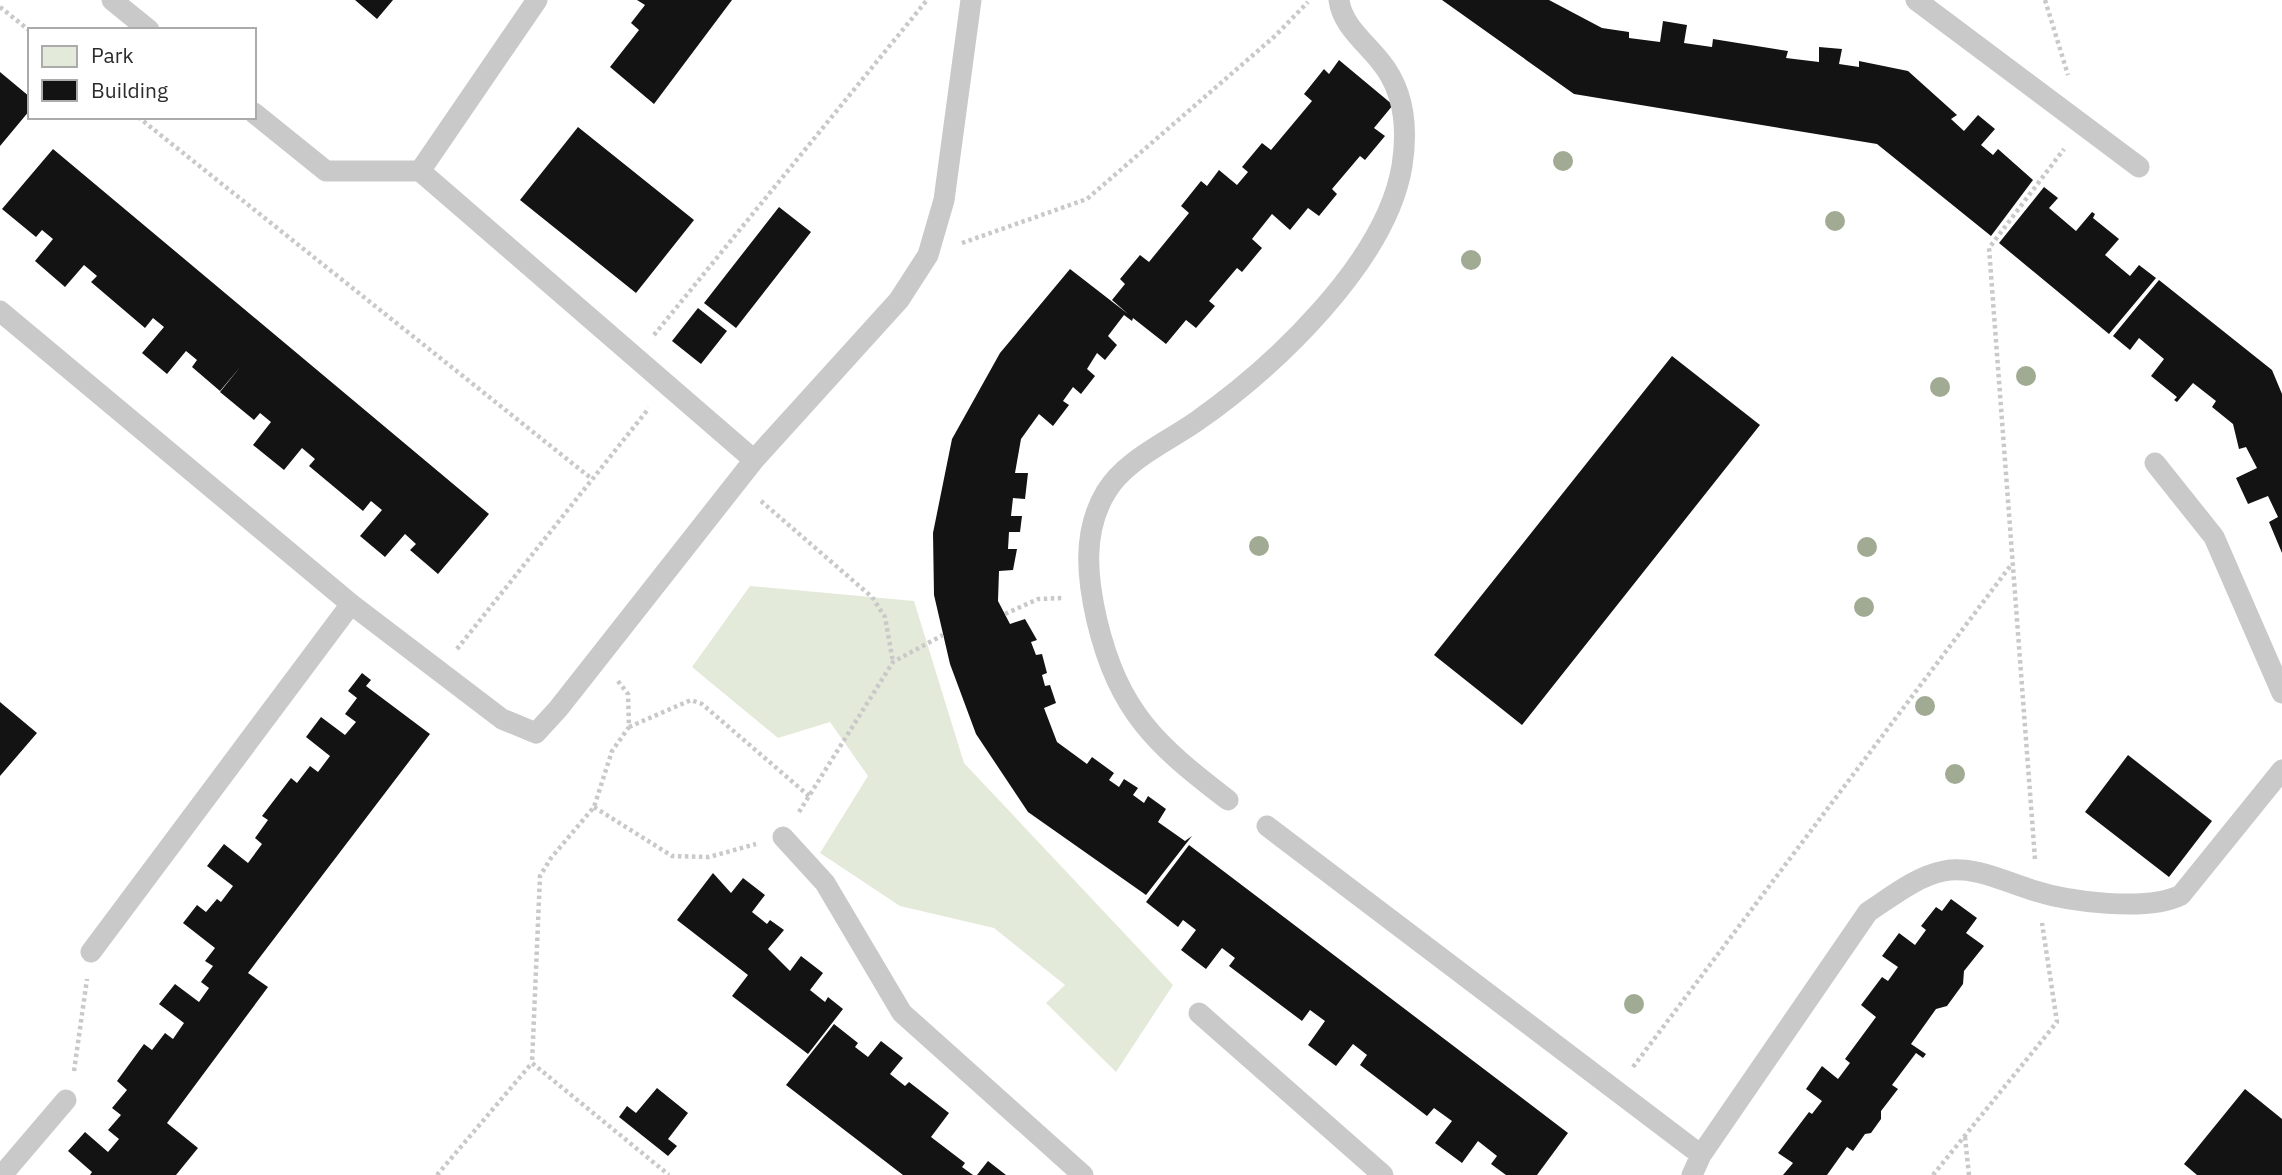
<svg xmlns="http://www.w3.org/2000/svg" width="2282" height="1175" font-family="'IBM Plex Sans',sans-serif">
<style>
.green{fill:#e4ead9}
.building{fill:#131313}
.lines{fill:none;stroke-linecap:round;stroke-linejoin:round}
.path{stroke:#c9c9c9;stroke-width:4.5;stroke-dasharray:3.5 3.5;stroke-linecap:butt}
.service{stroke:#c9c9c9;stroke-width:21}
.tree{fill:#a1ab93}
</style>
<rect width="100%" height="100%" fill="#fff"/>
<path class="green" d="M750 586 914 601 964 763 1173 985 1116 1072 1046 1003 1065 985 994 928 900 906 820 853 868 776 830 722 778 738 692 667Z"/>
<path class="building" d="M355 0H393L377 19Z
M637 0H732L654 104 610 67 639 30 631 23 645 5Z
M1442 0H1549L1602 28 1629 32V38L1660 42 1663 21 1687 25 1684 43 1712 47 1713 39 1788 51 1786 58 1819 62V47L1842 49 1839 64 1859 67V61L1908 71 1957 115 1951 119 1964 131 1978 115 1995 129 1981 145 1993 155 1998 149 2033 180 1991 236 1877 144 1574 94Z
M1339 60 1393 105 1374 128 1385 136 1365 160 1360 156 1332 189 1337 194 1319 216 1308 208 1290 230 1272 214 1252 239 1262 248 1242 272 1237 268 1209 301 1215 306 1196 328 1186 320 1166 344 1133 318 1132 321 1124 315 1108 336 1117 345 1105 360 1097 353 1087 369 1095 376 1081 394 1073 387 1063 401 1069 405 1053 426 1039 414 1021 439 1015 473H1028L1025 499 1013 498 1011 516H1022L1020 532H1009L1008 549H1017L1013 570 999 571 998 601 1010 624 1025 619 1037 640 1031 642 1036 655 1042 654 1047 673 1042 675 1045 686 1050 685 1056 703 1044 708 1057 742 1087 764 1092 757 1114 773 1109 780 1119 787 1124 779 1138 788 1133 795 1144 803 1148 796 1166 809 1158 822 1185 841 1192 836 1146 895 1028 812 976 734 950 664 934 595 933 533 952 439 1000 353 1070 269 1128 314 1112 300 1125 284 1120 279 1140 255 1149 262 1189 213 1181 206 1201 181 1207 186 1219 170 1237 185 1248 172 1242 167 1262 143 1271 150 1312 101 1304 94 1324 69 1329 74Z
M0 72 30 97V110L0 146Z
M578 127 694 220 636 293 520 200Z
M53 149 489 514 438 574 410 550 416 544 405 534 385 557 360 536 382 510 371 501 363 511 309 466 315 459 302 448 284 470 253 445 271 422 260 413 254 420 220 392 241 366 220 391 192 367 197 360 186 351 167 374 142 353 164 327 153 318 145 328 91 282 97 276 84 265 65 287 35 261 53 239 42 230 36 237 2 209Z
M2044 187 2058 198 2049 208 2076 231 2092 212 2095 214 2093 218 2119 239 2105 255 2130 276 2139 265 2156 278 2109 334 1999 243Z
M779 207 811 232 736 328 704 303Z
M2159 280 2272 370 2282 394V553L2269 522 2278 517 2268 496 2248 504 2236 478 2257 468 2246 447 2239 449 2233 424 2212 407 2216 401 2193 383 2177 402 2174 400 2177 397 2151 376 2164 359 2139 338 2130 350 2113 336Z
M698 308 727 331 701 364 672 341Z
M1672 356 1760 425 1522 725 1434 655Z
M362 673 371 680 366 686 430 734 248 973 268 987 167 1123 198 1148 176 1175H90L92 1172 68 1151 85 1132 108 1152 119 1139 108 1130 121 1115 112 1108 127 1090 117 1081 144 1044 152 1050 165 1033 173 1039 184 1023 159 1004 175 984 199 1002 209 988 201 982 213 966 205 961 215 948 183 923 197 905 206 912 217 899 221 902 233 886 207 866 224 844 248 863 262 844 255 838 268 820 262 816 291 778 297 783 310 766 318 772 330 756 306 737 321 717 345 735 356 722 345 714 357 698 348 691Z
M0 702 37 733 0 776Z
M2128 755 2212 821 2169 877 2085 812Z
M1189 845 1568 1133 1537 1175H1506L1491 1164 1497 1156 1478 1141 1462 1163 1435 1143 1452 1121 1434 1108 1427 1116 1360 1065 1367 1055 1353 1044 1336 1066 1308 1045 1325 1021 1310 1010 1302 1021 1229 966 1235 958 1222 948 1206 969 1181 950 1196 930 1183 920 1178 927 1146 902Z
M713 873 731 893 743 878 765 895 752 912 767 924 770 920 784 930 768 949 790 971 801 956 823 973 810 990 825 1002 828 997 843 1009 808 1054 732 996 748 975 677 920Z
M1951 899 1977 918 1966 933 1984 946 1964 971 1963 984 1947 1006 1936 1009 1911 1044 1926 1054 1923 1058 1916 1053 1892 1085 1898 1089 1881 1111V1119L1871 1133 1865 1134 1853 1151 1847 1147 1827 1175H1783L1793 1163 1778 1153 1809 1112 1812 1114 1822 1101 1806 1089 1822 1066 1838 1079 1850 1063 1845 1059 1876 1017 1861 1005 1882 977 1888 981 1898 967 1882 956 1899 933 1915 945 1926 930 1921 926 1936 907 1942 911Z
M834 1024 858 1043 855 1047 868 1057 881 1041 903 1058 890 1074 905 1086 909 1082 949 1113 931 1137 965 1163 962 1167 973 1175H903L786 1085Z
M657 1088 688 1113 668 1139 677 1146 668 1156 619 1117 627 1106 636 1113Z
M2245 1089 2282 1119V1175H2197L2184 1164Z
M988 1161 1006 1175H977Z"/>
<g class="lines">
<path class="path" d="M2045 0 2068 75
M0 7 30 31
M138 117 592 479
M962 243 1087 199 1275 36 1308 2
M654 335 927 0
M761 501 872 597 885 617 893 662
M1005 614 1038 599 1063 598
M457 649 649 408
M618 681 628 694 629 727 612 751 594 807 551 858 540 876 532 1063 669 1175
M629 727 691 700 702 704 809 796
M594 807 672 856 709 857 756 844
M799 812 893 662 943 635
M2035 859 1989 248 2064 149
M1633 1067 2011 565
M74 1071 87 979
M1965 1137 1969 1175
M437 1175 532 1063
M1933 1175 2057 1022 2042 923"/>
<path class="service" d="M112 0 149 30
M1916 0 2139 167
M254 113 326 171H420L754 460
M420 171 537 0
M0 311 351 604 502 719 536 733 558 709 754 460 899 300 928 255 944 200 971 0
M2155 463 2214 537 2282 693
M1228 800C1156 745 1119 712 1097 621 1087 578 1082 532 1106 492 1125 460 1167 442 1197 421 1274 367 1386 262 1402 166 1408 128 1405 91 1380 61 1365 42 1342 25 1339 0
M1267 826 1701 1155
M783 837 825 883 902 1013 1083 1175
M91 952 351 604
M1199 1013 1383 1175
M2 1175 66 1100
M1692 1175 1701 1155 1868 912C1891 897 1917 876 1944 871 1973 865 2006 882 2032 890 2069 902 2147 912 2181 895L2282 770"/>
</g>
<g class="tree">
<circle cx="1563" cy="161" r="10"/>
<circle cx="1835" cy="221" r="10"/>
<circle cx="1471" cy="260" r="10"/>
<circle cx="2026" cy="376" r="10"/>
<circle cx="1940" cy="387" r="10"/>
<circle cx="1259" cy="546" r="10"/>
<circle cx="1867" cy="547" r="10"/>
<circle cx="1864" cy="607" r="10"/>
<circle cx="1925" cy="706" r="10"/>
<circle cx="1955" cy="774" r="10"/>
<circle cx="1634" cy="1004" r="10"/>
</g>
<rect x="28" y="28" width="228" height="91" fill="#ffffff" stroke="#ababab" stroke-width="2"/>
<rect x="42" y="46" width="35" height="21" fill="#e4ead9" stroke="#ababab" stroke-width="2"/>
<text x="91" y="63" font-size="21" fill="#2c2c2c">Park</text>
<rect x="42" y="80" width="35" height="21" fill="#131313" stroke="#ababab" stroke-width="2"/>
<text x="91" y="98" font-size="21" fill="#2c2c2c">Building</text>
</svg>
